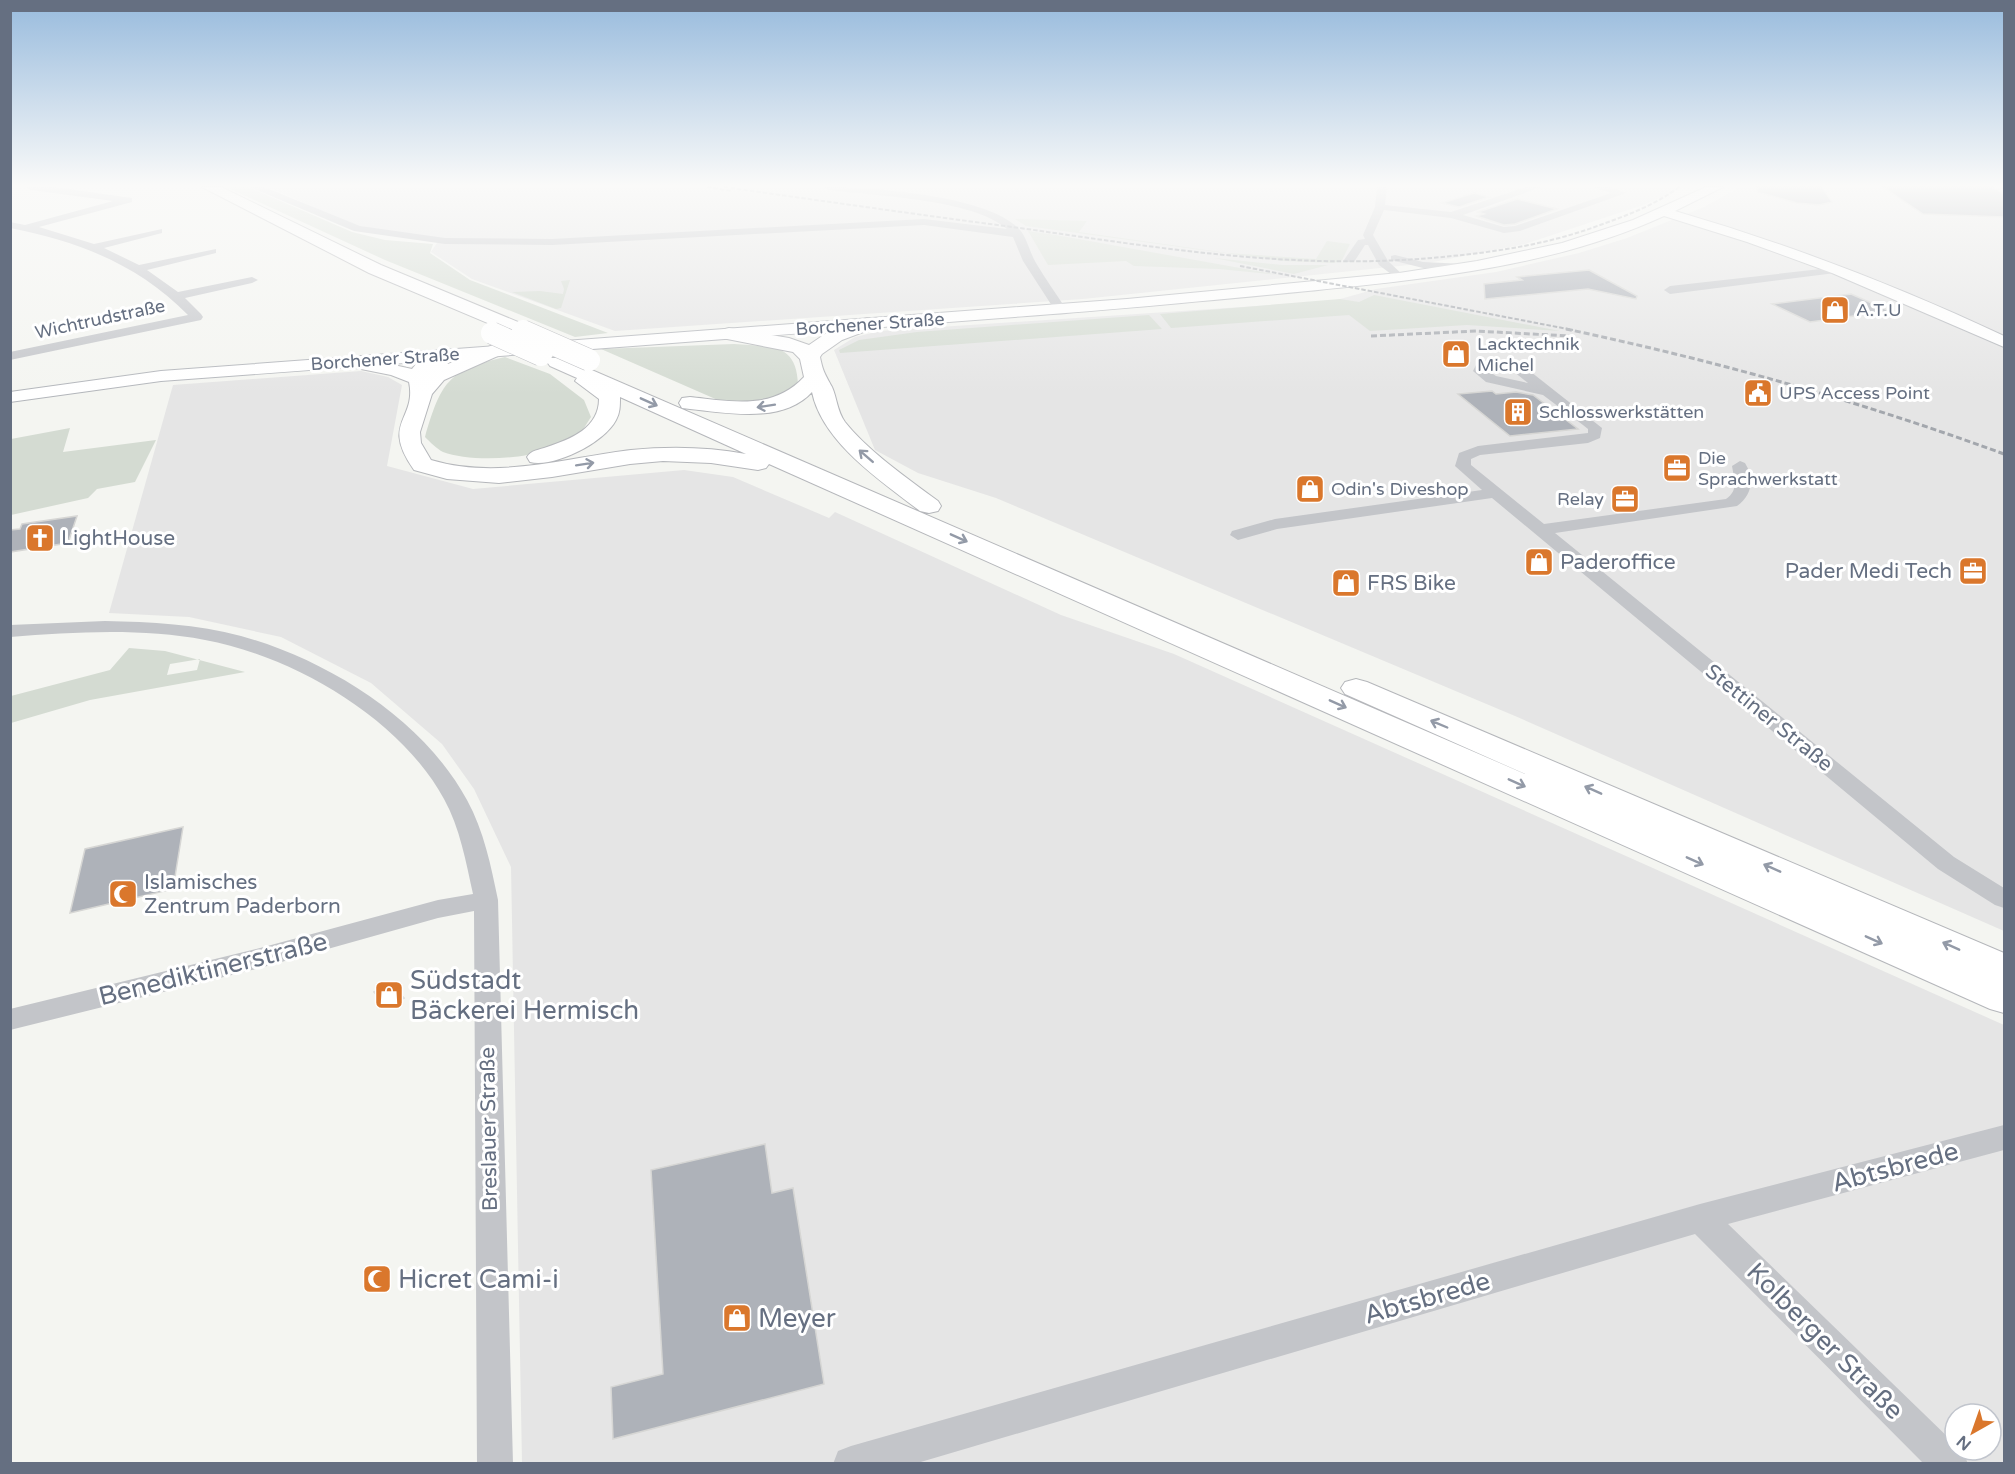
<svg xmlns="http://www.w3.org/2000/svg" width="2015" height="1474" font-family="'Varela Round',sans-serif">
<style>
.built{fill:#e5e5e5;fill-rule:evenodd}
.green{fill:#d4dbd2;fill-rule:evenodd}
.building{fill:#aeb2b9;stroke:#d6d6d4;stroke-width:1.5}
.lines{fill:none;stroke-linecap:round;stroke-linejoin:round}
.major-casing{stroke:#b3b6bb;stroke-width:2}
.highway-casing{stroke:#b5b7bb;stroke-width:2}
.minor{fill:#c3c5c9;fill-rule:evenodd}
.major{fill:#fff;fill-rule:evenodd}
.highway{fill:#fff;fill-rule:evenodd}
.rail-far1{stroke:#a3a7ad;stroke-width:2;stroke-dasharray:4.5 2;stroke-linecap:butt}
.rail{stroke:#a3a7ad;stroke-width:3;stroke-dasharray:6 3;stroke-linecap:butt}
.highway-bridge-casing{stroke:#b5b7bb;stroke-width:23;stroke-linecap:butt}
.highway-bridge{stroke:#fff;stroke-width:22}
.oneway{stroke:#939aa7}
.labels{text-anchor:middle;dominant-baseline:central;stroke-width:6;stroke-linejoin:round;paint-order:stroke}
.far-poi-label{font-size:18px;fill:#656f81;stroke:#fff;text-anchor:start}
.far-street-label{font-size:18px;fill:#656f81;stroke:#fff}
.poi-label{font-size:21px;fill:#656f81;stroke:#fff;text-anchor:start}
.street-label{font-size:21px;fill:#656f81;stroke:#fff}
.near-street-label{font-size:26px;fill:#656f81;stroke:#fff}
.near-poi-label{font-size:26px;fill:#656f81;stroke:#fff;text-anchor:start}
</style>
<rect width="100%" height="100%" fill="#f4f5f1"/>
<path class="built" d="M269 187H1678L1674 192 1643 205 1525 244 1428 263 1083 299 615 331 472 279 431 252 439 240 367 228 341 220Z
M1740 187H2004V931L1515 716 996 498 918 473 875 450 834 350 855 337 880 331 1333 301 1376 289 1496 272 1579 253 1627 238 1704 207Z
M361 371 388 377 402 385 387 466 473 489 684 470 733 477 829 518 835 512 1061 615 1174 654 2004 1025V1463H522L511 867 474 789 442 744 371 683 281 637 189 617 109 613 173 385ZM1955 1414H1991V1450H1955Z"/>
<path class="green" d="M226 187H248L352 232 385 240 433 244 430 253 470 280 608 333 575 337 385 260Z
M1015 219 1087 221 1079 232 1227 253 1316 259 1327 241 1350 244 1342 260 1334 263 1283 261 1026 226Z
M1028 231 1056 235 1279 275 1219 269 1134 266 1126 261 1048 265Z
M1214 258 1283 265H1328L1294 274Z
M570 280 561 308 556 309 512 292 540 291 563 294 564 289 561 281Z
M1374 295 1560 331 1467 325 1370 331 1349 315 1171 328 1160 314 1340 299 1359 302Z
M1149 315 1162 329 840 353 839 350 859 340 917 332Z
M734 344C768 347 797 341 798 385L773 399 737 403 720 401 601 349Z
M505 357 550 374 584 400 591 417C587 423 583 431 577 436 550 459 475 464 443 452 437 449 430 442 425 437 441 383 447 370 505 357Z
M70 428 63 452 156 440 135 482 97 489 88 498 11 515V439Z
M129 648 165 651 245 672 90 700 11 723V696L110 670ZM200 659 197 670 167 675 170 664Z"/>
<path class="building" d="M1757 187H1822L1832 202 1819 205 1797 203 1757 192Z
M1883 187H1993L2004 194V217L1923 214Z
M1474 193 1489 197 1459 207 1442 203Z
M1517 199 1557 209 1515 224 1504 225 1476 216 1484 214 1478 212Z
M1589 270 1637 296 1636 299 1588 289 1485 299 1484 284 1522 280 1517 277Z
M1851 294 1890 311 1810 322 1772 304Z
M1492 391 1496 394 1516 392 1533 395 1578 429 1510 436 1458 394Z
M77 516 68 543 10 552V530L20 529 22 524Z
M183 827 173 889 70 913 85 849Z
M391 983 404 998 387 1008 374 992Z
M765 1144 772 1193 793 1188 824 1384 613 1439 611 1387 663 1374 651 1170Z"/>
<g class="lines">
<g class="major-casing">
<path id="major" d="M1706 187H1723L1675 211C1788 244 1898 286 2004 336V347L1832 273 1747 242 1664 216C1553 267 1427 279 1308 291 1214 300 1121 309 1027 316 738 338 450 360 161 381L10 402V392L161 371 1127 299 1399 273 1477 261 1562 243 1633 220Z"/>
</g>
<g class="highway-casing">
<path id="highway" d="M202 187H221L381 265 530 327 533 331 530 335H516L369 273Z
M867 318 874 320 876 324 874 328 842 340 822 354 820 357C823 372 825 374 832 387 837 398 837 411 845 422 867 450 908 479 938 501L941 506 938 511 929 513 920 511C882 482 822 442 812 392 783 424 728 413 690 409L682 408 679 403 682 398 690 397C731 401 772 411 804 377L800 359 793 352 722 338 719 334 722 330 729 328 789 338 809 345 828 332Z
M493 345 500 347 503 351 500 355 444 380 432 394 420 432 421 443 431 460C498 480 564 458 631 450 670 446 709 447 746 454L620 397C620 406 620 413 616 420 604 443 554 468 530 462L527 457C531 450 539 450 547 447 571 439 599 428 599 399L575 381 577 378 550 366 547 362 550 358H564L1532 777 1345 694 1341 688 1345 682 1356 679 1367 682 2004 953V1013L1990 1009 769 464 766 468 758 470 711 463 663 461 630 464 552 477 499 483 447 479 414 470C380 422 417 420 409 382L391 375 346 366 343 362 346 358 353 356 412 369 426 352H440L448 364Z"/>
</g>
<path class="minor" d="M26 187H54L132 198V202L39 227 94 244 162 229V233L104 248 139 265 216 249V253L147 270 178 292 252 277 258 280 252 283 185 298 201 314 203 317 201 320 10 360V352L188 315C139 265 78 241 10 228V222L25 225 113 201 31 190Z
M250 187H264L360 226 445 238 552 239 924 219 1007 229C973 199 875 196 829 190L824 187C870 187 989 195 1020 230 1027 238 1030 253 1036 263 1045 278 1056 294 1066 309L1060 313 1056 312 1023 261 1013 237 924 225 552 245 445 244 354 231Z
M1377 187H1387L1385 205 1451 212 1526 187H1541L1463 215 1504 227 1515 226 1611 193 1593 187H1610L1626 193 1520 231 1504 233 1451 218 1384 210 1373 235 1388 261 1405 277 1399 280 1379 265 1368 245H1365L1354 262H1346L1344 260 1358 240 1365 239 1363 235 1375 207Z
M1395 255 1423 262 1465 264 1471 267 1465 270 1423 268 1391 260V256Z
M1839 267 1843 268V272L1670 294 1664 290 1670 286Z
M1498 361 1522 365 1602 428 1600 438 1588 443 1480 455 1471 459V465L1544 524 1726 499C1739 490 1734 479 1732 466L1740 461 1745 463C1755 479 1752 495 1737 506L1555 533 1954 857 2004 888V908L1995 905 1938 869 1492 498 1277 529 1238 540 1230 535 1232 531 1275 519 1482 490 1455 466 1459 453 1478 446 1588 433V429L1583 425 1543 395 1486 382 1473 371 1477 363ZM1498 369 1513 371 1528 383 1496 376 1487 370Z
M105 621C151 622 197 624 241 636 328 660 423 719 467 800 484 831 491 866 498 900L513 1464H477L474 911 438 918 260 968 10 1030V1009L260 948 438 900 473 894C466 862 460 828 444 799 400 718 293 656 205 640 141 628 75 632 10 637V625Z
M2004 1125V1150L1728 1224 1955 1444V1450L1963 1451 1968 1464H1924L1695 1234 914 1464H833L838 1451 851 1446 1700 1204Z"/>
<use href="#major" class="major"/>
<use href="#highway" class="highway"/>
<path class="rail-far1" d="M707 187 732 191
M724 187C823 201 921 215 1020 228 1167 249 1302 272 1452 256 1503 251 1552 243 1600 225 1628 215 1655 205 1679 187
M1240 266 1573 330"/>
<path class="rail" d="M1566 329C1717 361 1859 401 2004 454
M1371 336 1476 331 1569 336"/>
<g class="highway-bridge-casing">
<path id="highway-bridge" d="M523 331 589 360
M492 333 541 355"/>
</g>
<use href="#highway-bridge" class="highway-bridge"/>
</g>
<defs><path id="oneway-shaft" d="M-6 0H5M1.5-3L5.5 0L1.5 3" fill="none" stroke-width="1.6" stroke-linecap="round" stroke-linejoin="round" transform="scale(1.5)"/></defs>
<g class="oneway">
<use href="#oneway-shaft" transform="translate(649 402) rotate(24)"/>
<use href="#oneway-shaft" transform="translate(766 406) rotate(171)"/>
<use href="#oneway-shaft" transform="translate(866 456) rotate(-139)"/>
<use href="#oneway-shaft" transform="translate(585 464) rotate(-9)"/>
<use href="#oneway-shaft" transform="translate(959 538) rotate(24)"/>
<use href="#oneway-shaft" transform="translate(1338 704) rotate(24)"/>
<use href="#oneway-shaft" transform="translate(1439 724) rotate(-157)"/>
<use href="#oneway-shaft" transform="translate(1517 783) rotate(24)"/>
<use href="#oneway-shaft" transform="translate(1593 790) rotate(-156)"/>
<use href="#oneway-shaft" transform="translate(1695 861) rotate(24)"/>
<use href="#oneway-shaft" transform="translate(1772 868) rotate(-156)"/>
<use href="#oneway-shaft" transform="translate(1874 940) rotate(24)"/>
<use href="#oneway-shaft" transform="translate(1951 946) rotate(-156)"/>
</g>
<linearGradient id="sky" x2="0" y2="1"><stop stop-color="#98bbdd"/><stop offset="0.47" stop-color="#fafaf9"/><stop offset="1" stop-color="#fafaf9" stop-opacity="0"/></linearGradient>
<rect width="2015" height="394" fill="url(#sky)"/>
<defs>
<g id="shop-square" transform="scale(1.5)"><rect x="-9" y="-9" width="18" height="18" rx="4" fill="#da772c" stroke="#fff"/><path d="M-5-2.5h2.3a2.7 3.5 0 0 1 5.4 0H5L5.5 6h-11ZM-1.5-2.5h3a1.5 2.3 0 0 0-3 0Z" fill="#fff"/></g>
<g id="civic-square" transform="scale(1.5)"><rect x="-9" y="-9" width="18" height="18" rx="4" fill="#da772c" stroke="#fff"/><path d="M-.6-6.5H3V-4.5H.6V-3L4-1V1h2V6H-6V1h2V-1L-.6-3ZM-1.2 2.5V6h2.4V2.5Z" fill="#fff"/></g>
<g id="building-square" transform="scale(1.5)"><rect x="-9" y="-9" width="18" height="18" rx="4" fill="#da772c" stroke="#fff"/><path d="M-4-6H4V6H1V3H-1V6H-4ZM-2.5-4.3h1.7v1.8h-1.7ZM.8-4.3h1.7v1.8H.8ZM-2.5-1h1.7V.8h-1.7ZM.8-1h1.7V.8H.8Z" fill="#fff"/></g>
<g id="office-square" transform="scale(1.5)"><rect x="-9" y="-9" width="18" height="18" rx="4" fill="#da772c" stroke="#fff"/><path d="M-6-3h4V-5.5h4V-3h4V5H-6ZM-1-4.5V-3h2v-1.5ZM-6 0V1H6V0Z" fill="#fff"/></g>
<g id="church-square" transform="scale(1.5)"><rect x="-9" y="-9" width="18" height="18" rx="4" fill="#da772c" stroke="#fff"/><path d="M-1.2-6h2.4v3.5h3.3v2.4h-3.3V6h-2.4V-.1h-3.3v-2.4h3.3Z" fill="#fff"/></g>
<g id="mosque-square" transform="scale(1.5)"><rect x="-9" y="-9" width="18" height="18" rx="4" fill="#da772c" stroke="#fff"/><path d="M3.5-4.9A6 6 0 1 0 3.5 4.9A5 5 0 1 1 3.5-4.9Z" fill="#fff"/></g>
</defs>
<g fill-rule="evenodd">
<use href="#shop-square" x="1835" y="310"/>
<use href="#shop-square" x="1456" y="354"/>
<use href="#civic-square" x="1758" y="393"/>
<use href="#building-square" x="1518" y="412"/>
<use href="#office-square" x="1677" y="468"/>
<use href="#shop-square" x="1310" y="489"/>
<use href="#office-square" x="1625" y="499"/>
<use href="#church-square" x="40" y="538"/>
<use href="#shop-square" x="1539" y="562"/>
<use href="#office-square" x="1973" y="571"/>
<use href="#shop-square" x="1346" y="583"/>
<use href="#mosque-square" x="123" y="894"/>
<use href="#shop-square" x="389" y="995"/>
<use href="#mosque-square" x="377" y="1279"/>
<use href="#shop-square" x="737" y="1318"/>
</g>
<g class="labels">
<g class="far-poi-label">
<text x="1856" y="310">A.T.U</text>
<text x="1477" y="344">Lacktechnik<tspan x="1477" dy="21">Michel</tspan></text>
<text x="1779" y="393">UPS Access Point</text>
<text x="1539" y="412">Schlosswerkstätten</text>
<text x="1698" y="458">Die<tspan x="1698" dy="21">Sprachwerkstatt</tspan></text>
<text x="1331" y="489">Odin's Diveshop</text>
<text x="1604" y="499" text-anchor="end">Relay</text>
</g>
<g class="far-street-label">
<text transform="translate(100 319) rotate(-12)">Wichtrudstraße</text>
<text transform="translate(870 324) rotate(-4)">Borchener Straße</text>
<text transform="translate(385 359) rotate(-4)">Borchener Straße</text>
</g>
<g class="poi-label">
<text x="61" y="538">LightHouse</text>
<text x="1560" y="562">Paderoffice</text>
<text x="1952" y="571" text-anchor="end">Pader Medi Tech</text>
<text x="1367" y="583">FRS Bike</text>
<text x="144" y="882">Islamisches<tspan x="144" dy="24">Zentrum Paderborn</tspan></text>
</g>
<g class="street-label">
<text transform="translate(1769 718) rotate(39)">Stettiner Straße</text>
<text transform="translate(489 1129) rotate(-91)">Breslauer Straße</text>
</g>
<g class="near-street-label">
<text transform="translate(213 969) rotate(-14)">Benediktinerstraße</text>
<text transform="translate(1895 1167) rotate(-15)">Abtsbrede</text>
<text transform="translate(1427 1298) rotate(-16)">Abtsbrede</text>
<text transform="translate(1825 1341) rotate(45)">Kolberger Straße</text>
</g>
<g class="near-poi-label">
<text x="410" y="980">Südstadt<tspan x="410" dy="30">Bäckerei Hermisch</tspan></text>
<text x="398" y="1279">Hicret Cami-i</text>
<text x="758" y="1318">Meyer</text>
</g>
</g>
<rect width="2015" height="1474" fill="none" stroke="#656f81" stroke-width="24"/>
<g transform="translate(1973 1432) rotate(220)"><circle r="28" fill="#ffffff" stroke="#c1c5cd" stroke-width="1.5"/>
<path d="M0-4.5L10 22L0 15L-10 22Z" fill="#da772c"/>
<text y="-9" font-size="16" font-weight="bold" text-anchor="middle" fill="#656f81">N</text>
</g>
</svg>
